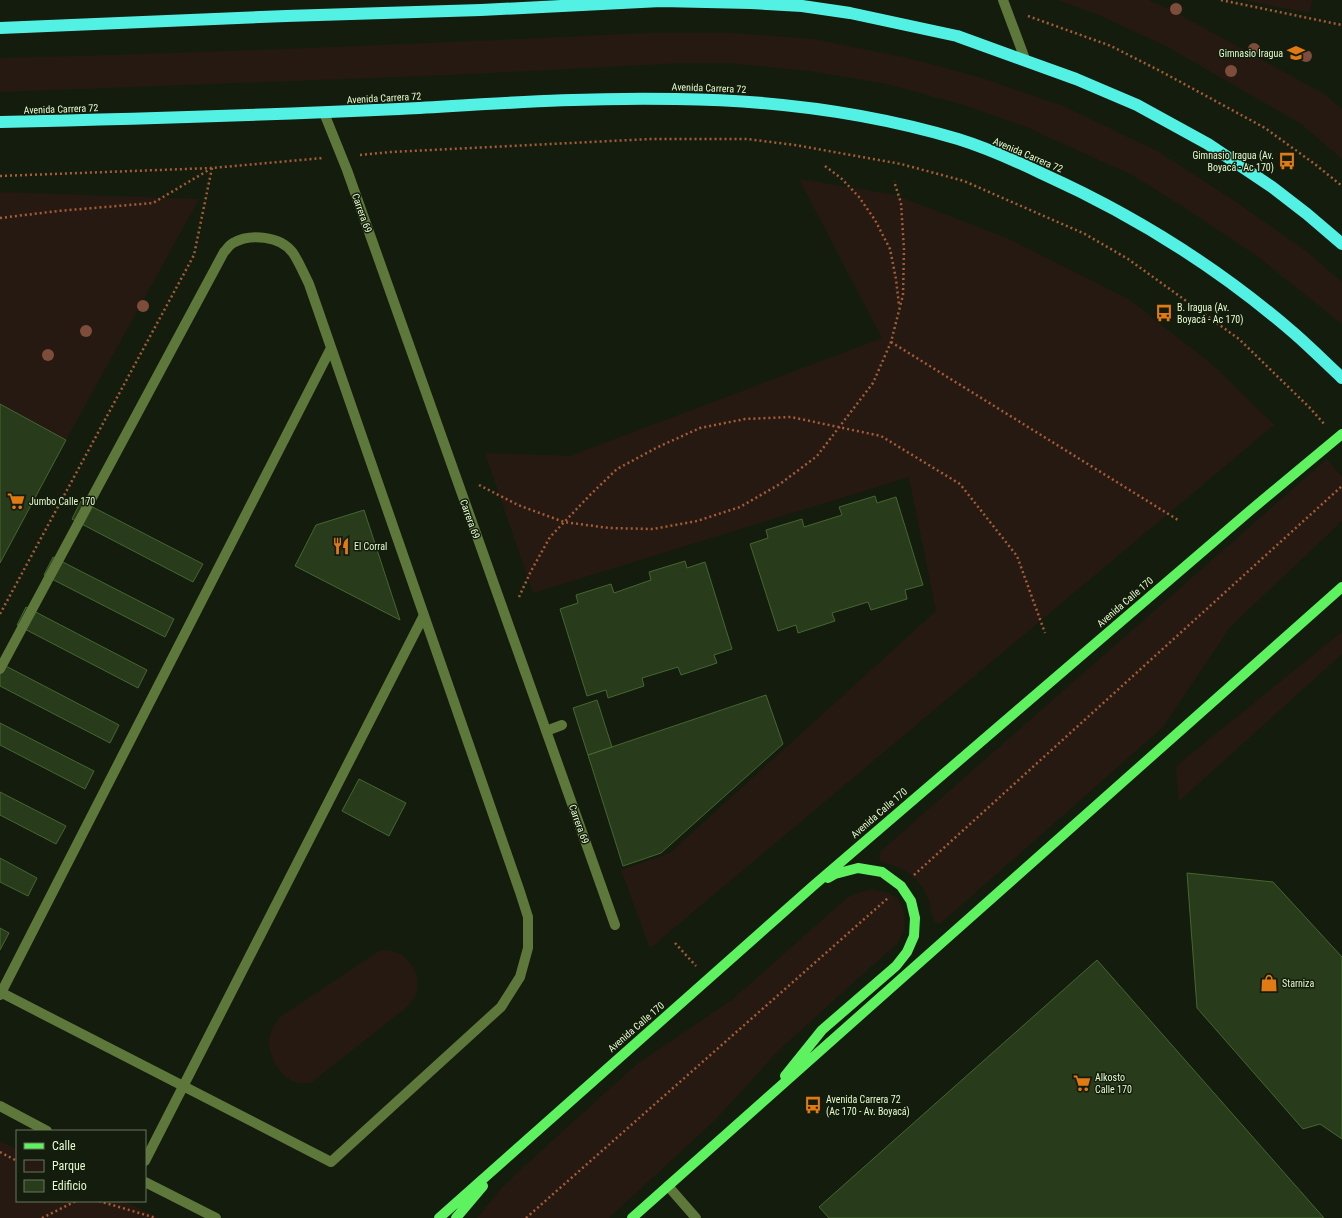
<svg xmlns="http://www.w3.org/2000/svg" width="1342" height="1218" font-family="'Roboto Condensed',sans-serif">
<style>
.green{fill:#261911}
.building{fill:#283c1b;stroke:#45662f}
.lines{fill:none;stroke-linecap:round;stroke-linejoin:round}
.path{stroke:#a65c37;stroke-width:2.5;stroke-dasharray:2 3;stroke-linecap:butt}
.minor{stroke:#5e783c;stroke-width:10}
.major{stroke:#5ef261;stroke-width:10}
.highway{stroke:#53f1e4;stroke-width:12}
.tree{fill:#7e4c3b}
.labels{text-anchor:middle;dominant-baseline:central;stroke-width:3;stroke-linejoin:round;paint-order:stroke}
.poi-label{font-size:10px;fill:#e4fbce;stroke:#141d0d;text-anchor:start}
.street-label{font-size:10px;fill:#e4fbce;stroke:#141d0d}
</style>
<rect width="100%" height="100%" fill="#141d0d"/>
<path class="green" d="M1058 0H1149L1175 12 1324 94 1342 109V159L1300 123 1166 46 1101 16Z
M1243 0H1312L1310 13Z
M650 33H732L813 39 908 58 982 78 1063 106 1159 152 1236 202 1306 251 1342 282V324L1257 256 1182 206 1132 175 1024 126 964 105 887 84 810 71 729 63H683L450 75 0 92V58C217 53 434 43 650 33Z
M799 179 895 195 1009 239 1130 300 1215 367 1274 425 650 948 621 870 670 853 936 611 909 477 533 593 485 453 570 456 882 338Z
M0 192 199 199 66 440 0 404Z
M1327 459 1342 477V521L1230 627 1163 727 941 923H937L934 921C931 912 930 901 926 893 917 876 900 865 881 862L879 857 881 851Z
M1342 632V654L1179 801 1176 766Z
M872 889 888 893 897 898 903 909 905 919 904 930 897 944 865 972 779 1050 716 1119 609 1218H477L502 1188 518 1172 637 1064 732 1000 848 897 864 891Z
M381 950C387 950 394 951 400 954 414 962 423 983 414 998 412 1001 410 1003 408 1006L312 1082C308 1083 303 1084 299 1083 282 1080 268 1057 269 1040 270 1031 275 1024 280 1017Z
M0 1141 17 1149V1201H124L159 1218H0Z"/>
<path class="building" d="M0 404 66 440 0 563Z
M875 496 877 503 896 497 923 585 905 590 907 599 871 610 868 602 832 613 835 621 798 633 796 625 778 631 750 544 768 538 766 530 802 519 804 527 842 515 839 507Z
M81 501 203 564 193 582 72 519Z
M364 510 400 620 295 566 316 525Z
M53 557 174 619 165 637 44 575Z
M685 561 687 568 705 562 732 649 714 655 717 663 681 675 678 667 642 678 644 686 608 698 606 690 587 696 560 609 578 603 576 595 611 584 614 593 651 580 649 572Z
M26 607 147 670 138 688 17 625Z
M0 663 119 725 110 743 0 686Z
M766 695 783 744 661 853 623 866 588 755Z
M597 700 612 747 588 755 573 708Z
M0 723 94 771 85 789 0 745Z
M359 779 406 803 389 836 342 811Z
M0 792 66 826 56 844 0 815Z
M0 858 37 878 28 896 0 882Z
M1187 873 1273 882 1342 957V1139L1320 1124 1303 1129 1197 1008Z
M0 928 9 933 0 950Z
M1097 960 1324 1218H829L819 1207Z"/>
<g class="lines">
<path class="path" d="M1221 0 1342 25
M1028 16 1111 46 1164 73 1265 128 1316 165 1342 186
M360 155 391 152 650 139H747L795 145 901 164 964 181 1085 234 1128 259 1239 339 1310 408 1325 425
M825 166 842 179 859 197 875 220 890 249 896 279 899 305
M0 176 212 168 323 158
M0 218 58 211 153 203 212 168
M891 342 1178 520
M479 485 518 505 564 522 609 528 653 529 697 521 740 507 780 484 817 456 873 383 891 342 903 295 904 250 901 203 894 181
M519 597 531 571 550 537 590 495 617 469 658 447 700 428 745 419 791 417 881 436 960 484 1017 556 1045 633
M0 614 194 255 212 168
M914 875 1342 486
M675 943 696 966
M0 1152 17 1161
M99 1201 156 1218
M42 1218 76 1201
M526 1218 888 898"/>
<path class="minor" d="M1003 0 1025 59
M324 113 347 170 615 925
M0 669 224 252C227 249 229 245 233 243 250 233 281 236 293 253 299 262 304 274 309 284L520 892 528 917V948L520 977 501 1007 331 1162 0 992
M546 731 562 725
M0 995 331 348
M0 1106 47 1131
M145 1161 424 615
M145 1182 216 1218
M668 1186 696 1218"/>
<path class="major" d="M785 1076 822 1030 896 966 907 952 914 936 915 918 911 901 901 886 882 872 858 868 835 874 828 878
M439 1218 813 886 1252 509 1342 434
M456 1218 483 1186
M632 1218 1342 587"/>
<path class="highway" d="M0 28 286 16 481 10 661 1 751 3 802 6 850 13 957 36 1076 79 1137 105 1208 144 1272 187 1307 214 1342 244
M0 122C133 119 266 115 399 109 491 104 584 97 676 99 771 100 867 112 958 139 987 148 1016 161 1043 174 1134 215 1220 269 1295 334 1311 348 1326 363 1342 378"/>
</g>
<g class="tree">
<circle cx="1176" cy="9" r="6"/>
<circle cx="1254" cy="49" r="6"/>
<circle cx="1306" cy="56" r="6"/>
<circle cx="1231" cy="71" r="6"/>
<circle cx="143" cy="306" r="6"/>
<circle cx="86" cy="331" r="6"/>
<circle cx="48" cy="355" r="6"/>
</g>
<defs>
<g id="school-bare" transform="scale(1.38)"><path d="M0-5L7-2L0 1L-7-2ZM-4 1L0 2.5L4 1V4Q0 6-4 4Z" fill="#e27a13" stroke="#141d0d" stroke-width="2.5" paint-order="stroke"/></g>
<g id="bus-bare" transform="scale(1.38)"><path d="M-5-6H5V4H4V6H2V4H-2V6H-4V4H-5ZM-3.5-4V0h7V-4ZM-3.5 1.2v1.5H-2V1.2ZM2 1.2v1.5H3.5V1.2Z" fill="#e27a13" stroke="#141d0d" stroke-width="2.5" paint-order="stroke"/></g>
<g id="supermarket-bare" transform="scale(1.38)"><path d="M-6-5.5h2.5l.6 2H6L4.5 2H-2.5L-4.4-4H-6ZM-1.5 3.2a1.3 1.3 0 1 0 .1 0ZM3 3.2a1.3 1.3 0 1 0 .1 0Z" fill="#e27a13" stroke="#141d0d" stroke-width="2.5" paint-order="stroke"/></g>
<g id="restaurant-bare" transform="scale(1.38)"><path d="M-5-6h1v4h1v-4h1v4h1v-4h1v5L-1.5 .5V6h-2V.5L-5-1ZM5-6V6H3V1.5H1.5Q1.5-4 5-6Z" fill="#e27a13" stroke="#141d0d" stroke-width="2.5" paint-order="stroke"/></g>
<g id="shop-bare" transform="scale(1.38)"><path d="M-5-2.5h2.3a2.7 3.5 0 0 1 5.4 0H5L5.5 6h-11ZM-1.5-2.5h3a1.5 2.3 0 0 0-3 0Z" fill="#e27a13" stroke="#141d0d" stroke-width="2.5" paint-order="stroke"/></g>
</defs>
<g fill-rule="evenodd">
<use href="#school-bare" x="1296" y="53"/>
<use href="#bus-bare" x="1287" y="161"/>
<use href="#bus-bare" x="1164" y="313"/>
<use href="#supermarket-bare" x="16" y="501"/>
<use href="#restaurant-bare" x="341" y="546"/>
<use href="#shop-bare" x="1269" y="983"/>
<use href="#supermarket-bare" x="1082" y="1083"/>
<use href="#bus-bare" x="813" y="1105"/>
</g>
<g class="labels">
<g class="poi-label">
<text x="1283" y="53" text-anchor="end">Gimnasio Iragua</text>
<text x="1274" y="155" text-anchor="end">Gimnasio Iragua (Av.<tspan x="1274" dy="12">Boyacá - Ac 170)</tspan></text>
<text x="1177" y="307">B. Iragua (Av.<tspan x="1177" dy="12">Boyacá - Ac 170)</tspan></text>
<text x="29" y="501">Jumbo Calle 170</text>
<text x="354" y="546">El Corral</text>
<text x="1282" y="983">Starniza</text>
<text x="1095" y="1077">Alkosto<tspan x="1095" dy="12">Calle 170</tspan></text>
<text x="826" y="1099">Avenida Carrera 72<tspan x="826" dy="12">(Ac 170 - Av. Boyacá)</tspan></text>
</g>
<g class="street-label">
<text transform="translate(709 88) rotate(2)">Avenida Carrera 72</text>
<text transform="translate(384 98) rotate(-3)">Avenida Carrera 72</text>
<text transform="translate(61 109) rotate(-2)">Avenida Carrera 72</text>
<text transform="translate(1028 155) rotate(23)">Avenida Carrera 72</text>
<text transform="translate(362 213) rotate(70)">Carrera 69</text>
<text transform="translate(470 519) rotate(70)">Carrera 69</text>
<text transform="translate(1125 602) rotate(-41)">Avenida Calle 170</text>
<text transform="translate(879 813) rotate(-41)">Avenida Calle 170</text>
<text transform="translate(579 824) rotate(70)">Carrera 69</text>
<text transform="translate(636 1027) rotate(-41)">Avenida Calle 170</text>
</g>
</g>
<rect x="16" y="1130" width="130" height="72" fill="#141d0d" stroke="#67765a"/>
<rect x="24" y="1143" width="20" height="6" fill="#5ef261" stroke="#67765a"/>
<text x="52" y="1150" font-size="12" fill="#e4fbce">Calle</text>
<rect x="24" y="1160" width="20" height="12" fill="#261911" stroke="#67765a"/>
<text x="52" y="1170" font-size="12" fill="#e4fbce">Parque</text>
<rect x="24" y="1180" width="20" height="12" fill="#283c1b" stroke="#67765a"/>
<text x="52" y="1190" font-size="12" fill="#e4fbce">Edificio</text>
</svg>
